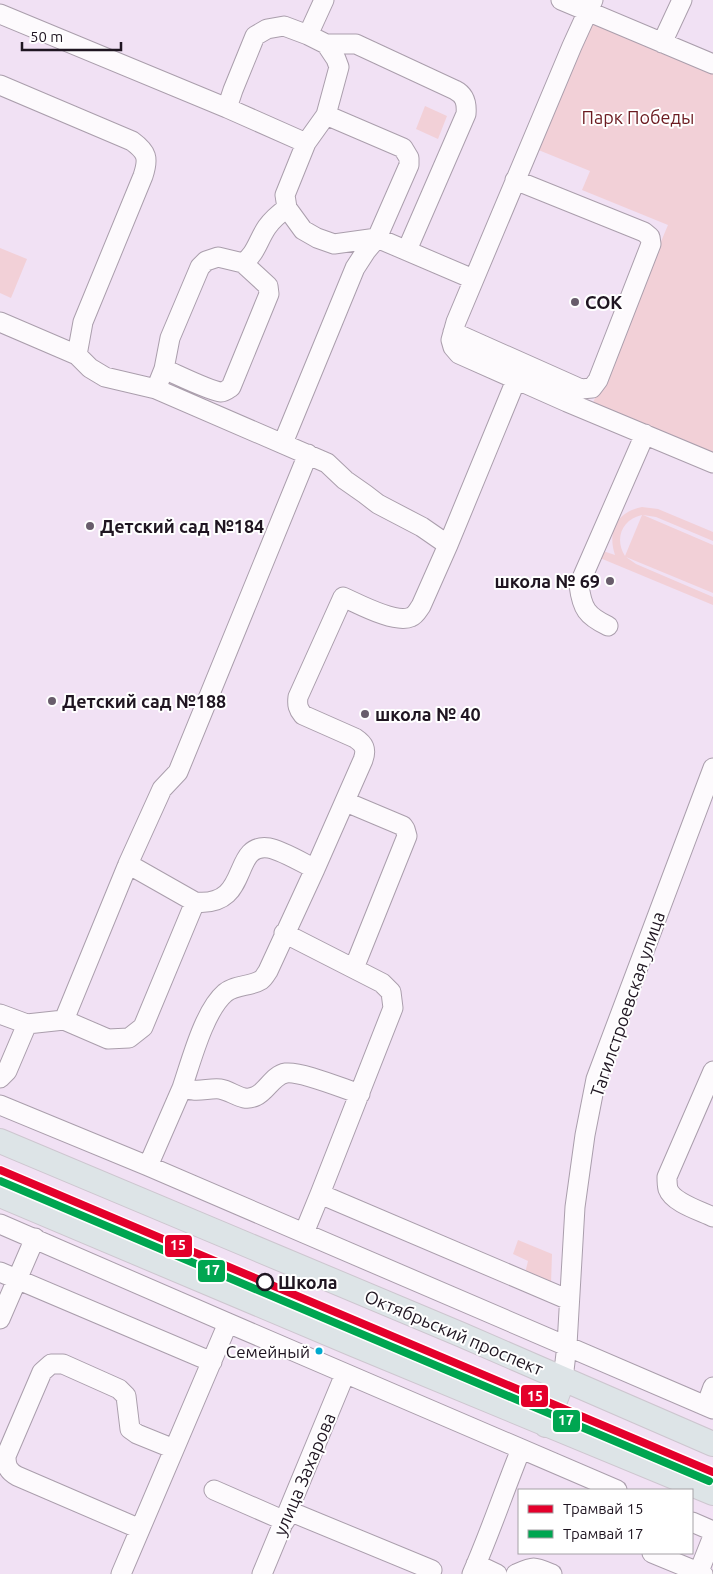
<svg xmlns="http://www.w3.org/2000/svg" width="713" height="1574" font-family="Ubuntu,sans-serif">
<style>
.green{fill:#f2d0d7;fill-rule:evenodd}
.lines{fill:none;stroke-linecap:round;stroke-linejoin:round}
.minor-casing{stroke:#aa9eac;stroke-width:21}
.major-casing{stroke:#cdc6cf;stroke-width:26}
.minor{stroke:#fdfafd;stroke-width:19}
.major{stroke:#dde4e7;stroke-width:24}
.tram-1-casing{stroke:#fff;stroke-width:11}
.tram-2-casing{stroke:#fff;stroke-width:11}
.tram-1{stroke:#e4002b;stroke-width:8}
.tram-2{stroke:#00a651;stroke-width:8}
.poi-dot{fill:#685c6b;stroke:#fff;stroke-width:2}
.stop-dot{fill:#fff;stroke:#1f1521;stroke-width:2.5}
.bus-dot{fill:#00a9ce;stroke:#fff;stroke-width:2}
.labels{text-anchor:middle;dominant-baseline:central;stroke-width:4;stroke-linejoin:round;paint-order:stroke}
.bus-label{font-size:17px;fill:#1f1521;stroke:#fff;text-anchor:end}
.park-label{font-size:18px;fill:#6c1b21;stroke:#fff}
.poi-label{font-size:18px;font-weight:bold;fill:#1f1521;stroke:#fff;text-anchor:start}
.street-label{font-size:18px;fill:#1f1521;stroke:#fff}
.stop-label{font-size:18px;font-weight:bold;fill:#1f1521;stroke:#fff;text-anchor:start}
.line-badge{stroke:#fff;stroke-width:2}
.badge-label{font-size:14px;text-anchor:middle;font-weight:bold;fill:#fff}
</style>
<rect width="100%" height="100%" fill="#f1e1f4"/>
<path class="green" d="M591 22 713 70V457L592 405 668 225 582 190 590 171 536 149Z
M425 106 447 116 438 139 416 129Z
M0 248 27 259 11 298 0 293Z
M642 507 658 509 713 532V541L656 517 643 515 713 545V593L626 557 636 564 713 597V605L600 558 603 551 615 555C607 531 617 512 642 507ZM642 515 625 556C614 539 622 519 642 515Z
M518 1240 552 1254 551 1284 525 1273 528 1261 513 1254Z"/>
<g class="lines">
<g class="minor-casing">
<path id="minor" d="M561 0 713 64
M593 0 572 46 456 322 451 340 453 347 459 354 567 402 713 463
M0 14 227 108 306 143
M308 35 324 0
M662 43 682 0
M326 44H356L455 90C465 95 467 103 466 114L407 250
M0 85 132 141C147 152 149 158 143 176L83 322 77 355
M227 108 233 90 255 36 267 29 284 26 308 35 326 44 336 59 339 67 326 115 306 143 285 195 287 208 303 230 317 238 334 244 377 238 409 165V158L403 148 326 115
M243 263C256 254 258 240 267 227 272 220 280 213 287 208
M0 322 77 355 90 368 105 377 156 389 327 463 345 480 365 494 378 504 422 527 448 545
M453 332 581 389 592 388 598 380 651 244 650 237 644 232 515 180
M156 389 164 369 170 338 200 267 206 261 218 257 243 263 268 286 269 294 231 387C228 389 225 392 221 392 210 391 176 374 164 369
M283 443 355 268 366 251 377 238 473 279
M608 626C587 616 582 609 579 585L645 434
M346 802 403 826 405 829 407 836 354 968
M128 864 195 902C252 908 230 842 269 848 281 850 303 863 315 869L268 971C266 974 264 978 261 980 250 987 236 984 225 993 204 1011 191 1062 182 1088
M315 869 363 760C367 749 364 744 355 738L303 715C298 709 297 705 298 697L343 597C359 604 395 624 411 617 416 615 418 610 421 606L448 545 516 380
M284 933 382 983 391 992 393 1008 320 1194 304 1233
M0 1014 27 1024 64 1020 108 1039 129 1038 143 1027 195 902
M64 1020 128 864 162 789 178 772 308 454
M713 1071 667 1177C667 1181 667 1185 668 1189 673 1203 701 1211 713 1217
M0 1078 7 1071 27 1024
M0 1105 148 1166 713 1409
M148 1166 182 1088C185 1089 189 1090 193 1090 202 1091 211 1088 220 1089 233 1091 242 1103 256 1096 267 1091 273 1075 286 1073 301 1071 344 1089 360 1094
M320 1194 569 1300
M0 1224 228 1323 617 1490
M0 1272 212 1362
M0 1319 35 1238
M563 1379 567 1345 575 1207 585 1135 596 1079 713 768
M706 1406 713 1387
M214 1490 285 1521
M289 1511 432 1570
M692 1522 713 1531
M140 1529 17 1476C8 1471 6 1466 6 1456L42 1372 51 1364H63L119 1389 126 1396 130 1429 137 1434 174 1449
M652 1553 703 1574
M476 1564 497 1574
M121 1574 228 1323
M262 1574 345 1374
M472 1574C490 1533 504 1491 521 1449
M516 1574C534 1566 533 1566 552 1574
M698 1574 713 1536"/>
</g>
<g class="major-casing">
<path id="major" d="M0 1141 462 1335 713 1444
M0 1195 353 1344 713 1493
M546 1425 563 1379"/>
</g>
<use href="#minor" class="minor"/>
<use href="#major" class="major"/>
<g class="tram-1-casing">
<path id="tram-1" d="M0 1170 713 1472"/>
</g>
<g class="tram-2-casing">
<path id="tram-2" d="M0 1181 709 1481"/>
</g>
<use href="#tram-1" class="tram-1"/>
<use href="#tram-2" class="tram-2"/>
</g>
<g class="poi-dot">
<circle cx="575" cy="302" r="5"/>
<circle cx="90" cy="526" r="5"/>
<circle cx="610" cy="581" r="5"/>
<circle cx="52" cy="701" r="5"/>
<circle cx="365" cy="714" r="5"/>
</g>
<circle class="stop-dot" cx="265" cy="1282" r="8"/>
<circle class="bus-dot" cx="319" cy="1351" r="4.5"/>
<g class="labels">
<g class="bus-label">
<text x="310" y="1351">Семейный</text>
</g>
<g class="park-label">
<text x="638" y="117">Парк Победы</text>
</g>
<g class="poi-label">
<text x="585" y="302">СОК</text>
<text x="100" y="526">Детский сад №184</text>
<text x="600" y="581" text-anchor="end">школа № 69</text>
<text x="62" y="701">Детский сад №188</text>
<text x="375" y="714">школа № 40</text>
</g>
<g class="street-label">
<text transform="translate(627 1004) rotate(-71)">Тагилстроевская улица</text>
<text transform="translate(454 1332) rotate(23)">Октябрьский проспект</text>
<text transform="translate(304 1474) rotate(-67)">улица Захарова</text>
</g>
<g class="stop-label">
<text x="278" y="1282">Школа</text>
</g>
</g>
<g class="line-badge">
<rect x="164" y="1234" width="29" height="24" rx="5" fill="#e4002b"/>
<rect x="197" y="1259" width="29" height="24" rx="5" fill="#00a651"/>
<rect x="520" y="1384" width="29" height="24" rx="5" fill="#e4002b"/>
<rect x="552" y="1409" width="29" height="24" rx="5" fill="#00a651"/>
</g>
<g class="badge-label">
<text x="178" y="1250">15</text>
<text x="212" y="1275">17</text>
<text x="535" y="1401">15</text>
<text x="566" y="1425">17</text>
</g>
<rect x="518" y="1489" width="175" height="65" fill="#ffffff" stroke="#a5a1a6"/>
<rect x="528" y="1505" width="25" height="8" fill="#e4002b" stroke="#a5a1a6"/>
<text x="563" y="1514" font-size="15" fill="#1f1521">Трамвай 15</text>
<rect x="528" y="1530" width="25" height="8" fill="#00a651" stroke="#a5a1a6"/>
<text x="563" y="1539" font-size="15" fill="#1f1521">Трамвай 17</text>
<path d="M22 42v8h99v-8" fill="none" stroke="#1f1521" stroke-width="2.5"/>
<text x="30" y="42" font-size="15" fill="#1f1521" stroke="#ffffff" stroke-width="4" paint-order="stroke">50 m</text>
</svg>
